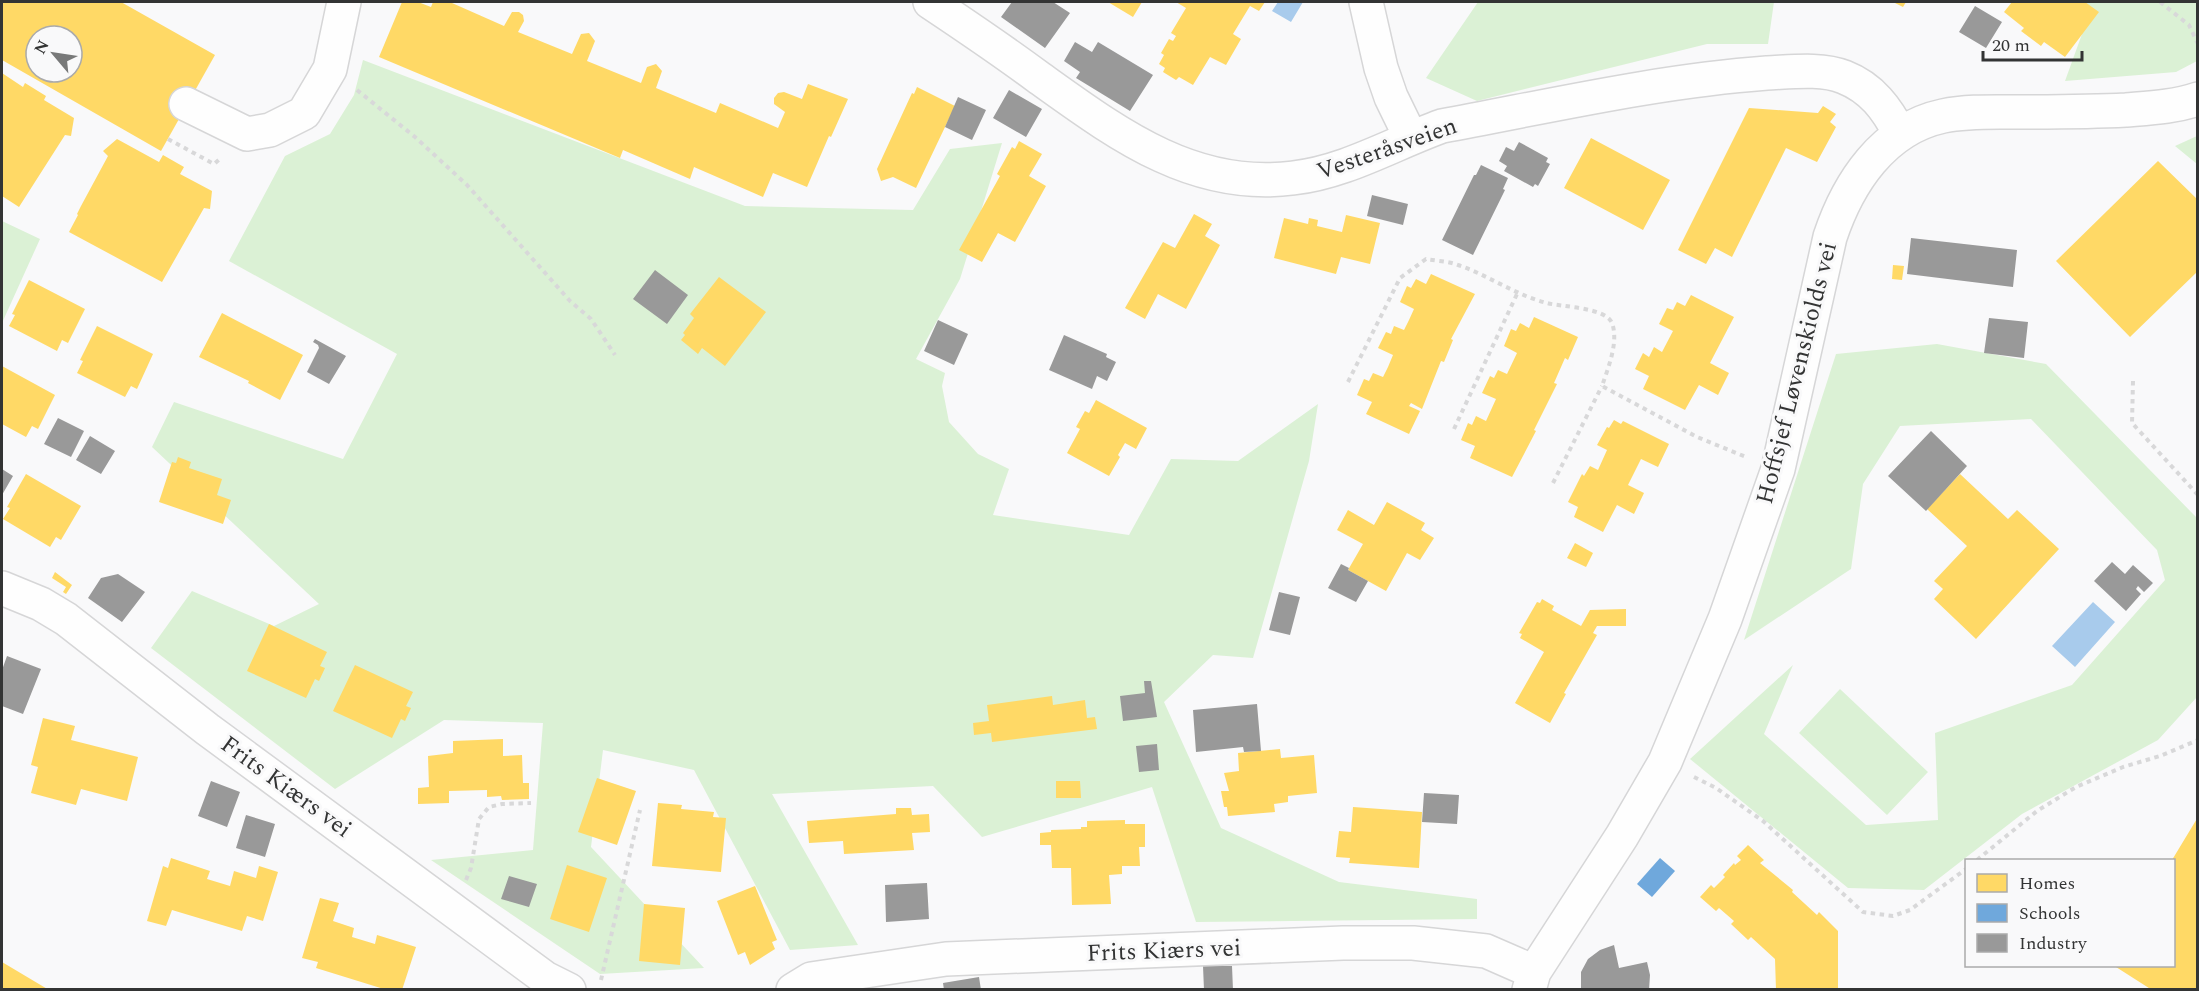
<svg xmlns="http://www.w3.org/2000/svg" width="2199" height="991" font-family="Spectral,serif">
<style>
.green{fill:#dbf1d5}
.water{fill:#a8cbec}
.homes{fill:#ffd966;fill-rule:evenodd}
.schools{fill:#6fa8dc}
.industry{fill:#999}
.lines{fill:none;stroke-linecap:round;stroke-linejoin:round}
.minor-casing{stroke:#d6d6d7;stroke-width:36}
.path{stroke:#d8d8d9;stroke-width:4;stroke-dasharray:4.5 4.5;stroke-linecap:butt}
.minor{stroke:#fefefe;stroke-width:33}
.labels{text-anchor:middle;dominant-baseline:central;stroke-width:6;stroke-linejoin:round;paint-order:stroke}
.street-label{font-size:24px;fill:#333434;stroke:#f9f9fa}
</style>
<rect width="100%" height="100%" fill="#f9f9fa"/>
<path class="green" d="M1478 2H1774L1768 44H1707L1477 101 1426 78Z
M2046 2H2197V61L2176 72 2065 81 2082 34Z
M363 60 745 206 913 210 950 149 1002 143 960 279 916 359 945 373 942 386 949 422 978 454 1009 469 993 515 1129 535 1171 459 1238 461 1318 404 1309 461 1253 658 1213 655 1164 702 1221 828 1339 882 1477 899V919L1196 922 1152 787 982 837 933 786 772 794 858 945 790 950 694 770 603 750 591 847 704 968 600 974 431 860 533 850 543 723 444 720 335 789 151 648 192 591 274 626 319 604 152 447 174 402 343 459 397 354 229 261 285 156 330 134 354 95Z
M2197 136V164L2175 146Z
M2 221 40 239 2 323Z
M1937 344 2046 364 2197 518V697L2158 740 2022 814 1924 890 1848 888 1690 759 1793 665 1764 734 1866 825 1938 820 1935 733 2072 685 2165 580 2157 550 2031 419 1900 426 1863 484 1851 569 1744 640 1836 354Z
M1840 689 1928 772 1887 815 1799 733Z"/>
<path class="water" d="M1278 2H1303L1291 22 1272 11Z
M2093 602 2115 622 2075 667 2052 646Z"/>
<path class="homes" d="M2 2H121L215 55 161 151 2 60ZM36 36H72V72H36Z
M402 2H418L431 7 433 2H452V3L504 26 512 12H519L523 15 524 21 518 32 572 54 581 34 589 33 595 41 587 61 641 83 647 67 656 64 662 71 656 88 716 113 720 103 778 128 785 112 774 104V98L778 93 784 92 802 99 808 84 848 99 831 137 829 136 807 187 773 173 763 197 694 167 690 179 623 150 620 158 379 57Z
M1108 2H1142L1133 17Z
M1176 2H1265L1259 11 1250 6 1233 34 1241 39 1226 65 1210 57 1193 85 1179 77 1176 80 1163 72 1165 68 1159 64 1164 55 1161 53 1169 39 1173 41 1176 36 1171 33 1186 8Z
M1893 2H1906L1903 7Z
M2012 2H2085L2099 12 2065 57 2044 42 2041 46 2021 31 2024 28 2004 12Z
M2 73 23 87 25 83 46 96 44 100 74 118 71 136 65 135 19 207 2 196Z
M917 87 955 106 916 188 893 177 881 181 877 169 912 93 914 94Z
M1823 106 1836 114 1830 122 1836 127 1817 162 1786 148 1732 257 1715 248 1706 264 1678 250 1749 108 1818 113Z
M1591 138 1670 180 1643 230 1564 188Z
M117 139 159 162 163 155 184 167 180 174 212 191 210 209 204 208 162 282 69 232 78 215 77 214 81 206 108 156 103 151Z
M1019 141 1042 154 1029 176 1046 186 1015 242 998 233 982 262 959 250 1000 176 997 174 1012 147 1015 149Z
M2158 161 2198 200V271L2130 337 2056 261Z
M1194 214 1212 224 1205 236 1220 245 1186 309 1158 294 1145 319 1125 308 1163 242 1175 248Z
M1346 215 1380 223 1370 264 1341 257 1336 274 1274 258 1284 218 1308 224 1309 218 1318 220 1317 226 1342 232Z
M1893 265 1904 266 1902 280 1892 279Z
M1431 274 1475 294 1451 339 1453 340 1444 362 1441 361 1422 409 1411 403 1409 406 1420 411 1409 434 1366 414 1372 402 1357 395 1364 379 1369 381 1373 373 1383 377 1388 367 1393 355 1378 348 1386 332 1391 334 1394 326 1404 330 1409 320 1414 309 1400 302 1407 286 1411 288 1416 279 1426 284Z
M719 277 766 312 725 366 702 348 698 354 681 340 685 335 683 333 694 318 690 314Z
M29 280 85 309 68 343 62 340 57 351 9 326 15 315 12 314Z
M1691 295 1734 317 1710 363 1729 373 1718 395 1699 385 1685 410 1643 389 1649 376 1635 369 1643 353 1649 357 1654 347 1662 352 1673 331 1659 324 1667 308 1673 310 1677 302 1685 306Z
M222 313 303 355 280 400 248 383 249 381 199 357Z
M1534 317 1578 337 1568 360 1565 358 1554 383 1557 384 1534 430 1536 431 1512 477 1470 458 1475 446 1461 440 1468 423 1472 425 1476 416 1486 421 1496 399 1482 393 1490 376 1494 378 1498 370 1507 374 1517 353 1504 346 1511 329 1516 331 1520 323 1529 328Z
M97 326 153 354 137 389 131 386 125 397 77 373 83 361 80 360Z
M2 366 55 395 38 429 32 426 26 437 2 424Z
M1096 400 1147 428 1136 449 1125 443 1118 455 1120 457 1109 476 1067 453 1080 429 1076 427 1085 411 1089 413Z
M1614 420 1621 424 1623 421 1669 444 1658 467 1641 459 1628 485 1644 493 1634 514 1617 505 1603 532 1574 517 1578 507 1568 502 1582 474 1584 476 1590 466 1598 470 1607 450 1597 445 1607 427 1609 428Z
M178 457 191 462 189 468 222 479 217 495 231 500 223 524 159 502 172 462 176 463Z
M26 474 81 506 61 540 56 537 50 547 3 519 10 508 7 507Z
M1960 474 2008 519 2017 510 2059 549 1976 639 1934 599 1943 589 1934 581 1967 546 1927 509Z
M1387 502 1425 523 1421 530 1434 538 1420 560 1407 553 1386 591 1348 570 1363 544 1337 530 1348 510 1374 525Z
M1575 543 1593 553 1586 567 1567 558Z
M55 572 72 585 66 594 63 592 66 587 52 578Z
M1542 599 1554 606 1552 610 1581 626 1590 610 1626 609V626H1597L1593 633 1597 635 1564 693 1566 694 1550 723 1515 703 1544 652 1520 638 1522 634 1519 633 1537 602 1540 603Z
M269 624 327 652 320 666 325 668 319 681 315 679 306 698 247 671Z
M355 665 413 692 406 706 411 708 405 721 401 719 392 738 333 711Z
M1052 696 1053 705 1085 700 1087 718 1095 717 1097 729 992 742 991 733 974 735 973 723 989 721 987 705Z
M43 718 75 726 71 740 138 757 127 801 81 789 76 805 31 793 38 767 31 765Z
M503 739V756L522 755 523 783H529V799L502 800 501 796 487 797V790L449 791V803L418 804V788L429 787 428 756 453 753V741Z
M1280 749 1281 758 1314 755 1317 793 1288 796V802L1274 804 1275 812 1228 816 1227 807H1224L1221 791H1229L1224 773 1239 771 1238 753Z
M597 778 636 791 617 845 578 832Z
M1056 781H1080L1081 798H1056Z
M658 803 682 805 681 809 714 812 713 817 726 818 721 872 652 866Z
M1353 807 1422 812 1419 868 1349 863 1350 858 1336 857 1339 831 1351 832Z
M896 808H911L912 815 929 814 930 832 912 833 914 850 844 854 843 841 809 843 807 821 896 814Z
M2198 817V990H2152L2116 967 2117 966H2174V860H2172Z
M1125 820V824H1145V847H1139L1140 866H1122V874L1109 875 1111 904 1072 905 1071 868H1052L1051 845H1040V833L1051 832V830L1081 829V827H1087V821Z
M1748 845 1764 860 1760 863 1793 890 1792 892 1817 915 1819 912 1838 931V990H1776L1775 959 1751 937 1748 940 1731 924 1734 921 1719 908 1716 911 1700 897 1711 885 1714 888 1725 877 1723 875 1734 863 1735 865 1741 860 1737 856Z
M171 858 210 871 207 879 230 886 234 871 256 878 259 866 278 872 263 921 247 916 242 931 172 910 166 926 147 921 163 866 168 868Z
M567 865 607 878 589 932 550 919Z
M755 886 777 940 772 942 775 949 750 965 745 952 738 955 717 901Z
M320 898 339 903 333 921 354 928 352 937 375 944 377 935 416 947 402 990H387L316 968 318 962 302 958Z
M644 904 685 908 680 965 639 961Z
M2 962 49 990H2Z"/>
<path class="schools" d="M1660 858 1675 871 1652 897 1637 884Z"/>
<path class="industry" d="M1012 2H1053L1070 13 1045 48 1001 17Z
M1975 6 2002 22 1986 48 1959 32Z
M1075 42 1092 52 1098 42 1153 75 1130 111 1076 78 1080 72 1064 61Z
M1009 90 1042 109 1026 137 993 118Z
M958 97 986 110 972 140 945 127Z
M1519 142 1548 158 1546 162 1550 164 1538 186 1535 184 1533 187 1504 171 1507 166 1499 161 1506 147 1514 151Z
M1481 165 1508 178 1503 189 1505 190 1473 255 1442 240 1474 175H1476Z
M1372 195 1408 204 1403 225 1367 216Z
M1911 238 2017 250 2013 287 1907 274Z
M655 270 688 295 667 324 633 299Z
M1989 318 2028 322 2024 358 1984 353Z
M938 320 968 334 954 365 924 351Z
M1064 335 1107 354 1106 357 1116 362 1107 381 1097 376 1092 389 1049 370Z
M315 339 346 356 329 384 307 372 319 348 318 345 313 342Z
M58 418 84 431 71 457 44 444Z
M1931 431 1967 466 1926 511 1888 476Z
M90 436 115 451 101 474 76 460Z
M2 469 13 476 2 495Z
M2112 562 2125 574 2133 565 2153 583 2144 592 2138 586 2136 589 2141 594 2126 611 2094 581Z
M1341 564 1349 568 1348 570 1368 581 1356 602 1328 588Z
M118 574 145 592 122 622 88 598 101 578Z
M1279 592 1300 597 1290 635 1269 630Z
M7 656 41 669 23 714 2 706V670Z
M1144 681H1151L1157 717 1123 721 1120 696 1145 693Z
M1257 704 1261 751 1244 752 1243 747 1196 752 1193 710Z
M1157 744 1159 770 1139 772 1136 746Z
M211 781 240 792 227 827 198 816Z
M1424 793 1459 795 1457 824 1422 822Z
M246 815 275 824 265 857 236 848Z
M509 876 537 884 529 907 501 899Z
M927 883 929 919 886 922 885 885Z
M1614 945 1619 968 1647 962 1650 975 1649 990H1581V972L1588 959 1600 950Z
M1203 966H1232L1233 990H1204Z
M979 977 981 990H944L943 983Z"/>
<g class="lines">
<g class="minor-casing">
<path id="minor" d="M930 2C966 26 1003 51 1038 77 1115 132 1192 191 1293 178 1346 172 1392 144 1442 126 1550 106 1658 81 1767 73 1791 72 1822 68 1844 77 1872 88 1887 109 1900 134
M1366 2 1381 68 1391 97 1411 138
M186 104 247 134 270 130 304 113 330 69 344 2
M2 588 41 604 66 619 207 729 545 978 569 990
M793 990 811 979 946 959 1343 943H1413L1486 951 1534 972
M1529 990 1534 972 1622 836 1665 762 1725 619 1778 469 1830 237C1848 183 1883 129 1943 116 1967 111 1992 112 2016 112 2052 112 2089 112 2126 110 2150 108 2174 107 2198 99"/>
</g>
<path class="path" d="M2160 2 2189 25 2198 44
M357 90 415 137 467 185 570 301 591 319 615 355
M168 139 214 164 222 157
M2133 381 2132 423 2198 495
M1348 382 1400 278 1426 259C1436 261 1448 261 1458 265 1488 275 1515 295 1547 303 1561 307 1605 307 1612 323 1619 342 1608 368 1602 386L1697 437 1746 457
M1454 429 1517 294
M1553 483 1602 386
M1694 777 1716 788 1763 821 1863 912 1893 916 1910 910 1966 869
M1977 860 2037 811 2076 787 2123 767 2160 756 2198 740
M466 880 471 868 479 819 489 807 502 804 531 803
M601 980 640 810"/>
<use href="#minor" class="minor"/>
</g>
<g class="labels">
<g class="street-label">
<text transform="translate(1387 149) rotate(-19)">Vesteråsveien</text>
<text transform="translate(1797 373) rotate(-76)">Hoffsjef Løvenskiolds vei</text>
<text transform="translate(286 787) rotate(36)">Frits Kiærs vei</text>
<text transform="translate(1164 951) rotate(-2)">Frits Kiærs vei</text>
</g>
</g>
<rect width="2199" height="991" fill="none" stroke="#333434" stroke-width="6"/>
<rect x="1965" y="859" width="210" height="108" fill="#f9f9fa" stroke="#aaaaab" stroke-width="1.5"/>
<rect x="1977" y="874" width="30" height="18" fill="#ffd966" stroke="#aaaaab" stroke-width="1.5"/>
<text x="2019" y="889" font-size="18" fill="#333434">Homes</text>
<rect x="1977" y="904" width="30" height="18" fill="#6fa8dc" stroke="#aaaaab" stroke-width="1.5"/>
<text x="2019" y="919" font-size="18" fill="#333434">Schools</text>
<rect x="1977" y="934" width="30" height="18" fill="#999999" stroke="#aaaaab" stroke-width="1.5"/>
<text x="2019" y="949" font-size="18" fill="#333434">Industry</text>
<g transform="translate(54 54) rotate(299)"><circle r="28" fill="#f9f9fa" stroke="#aaaaab" stroke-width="1.5"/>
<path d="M0-4.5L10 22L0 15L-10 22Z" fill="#787979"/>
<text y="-9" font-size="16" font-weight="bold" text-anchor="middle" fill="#333434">N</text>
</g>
<path d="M1983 51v9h99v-9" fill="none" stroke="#333434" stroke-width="3"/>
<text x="1992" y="51" font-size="18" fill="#333434" stroke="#f9f9fa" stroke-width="4.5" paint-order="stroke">20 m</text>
</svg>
